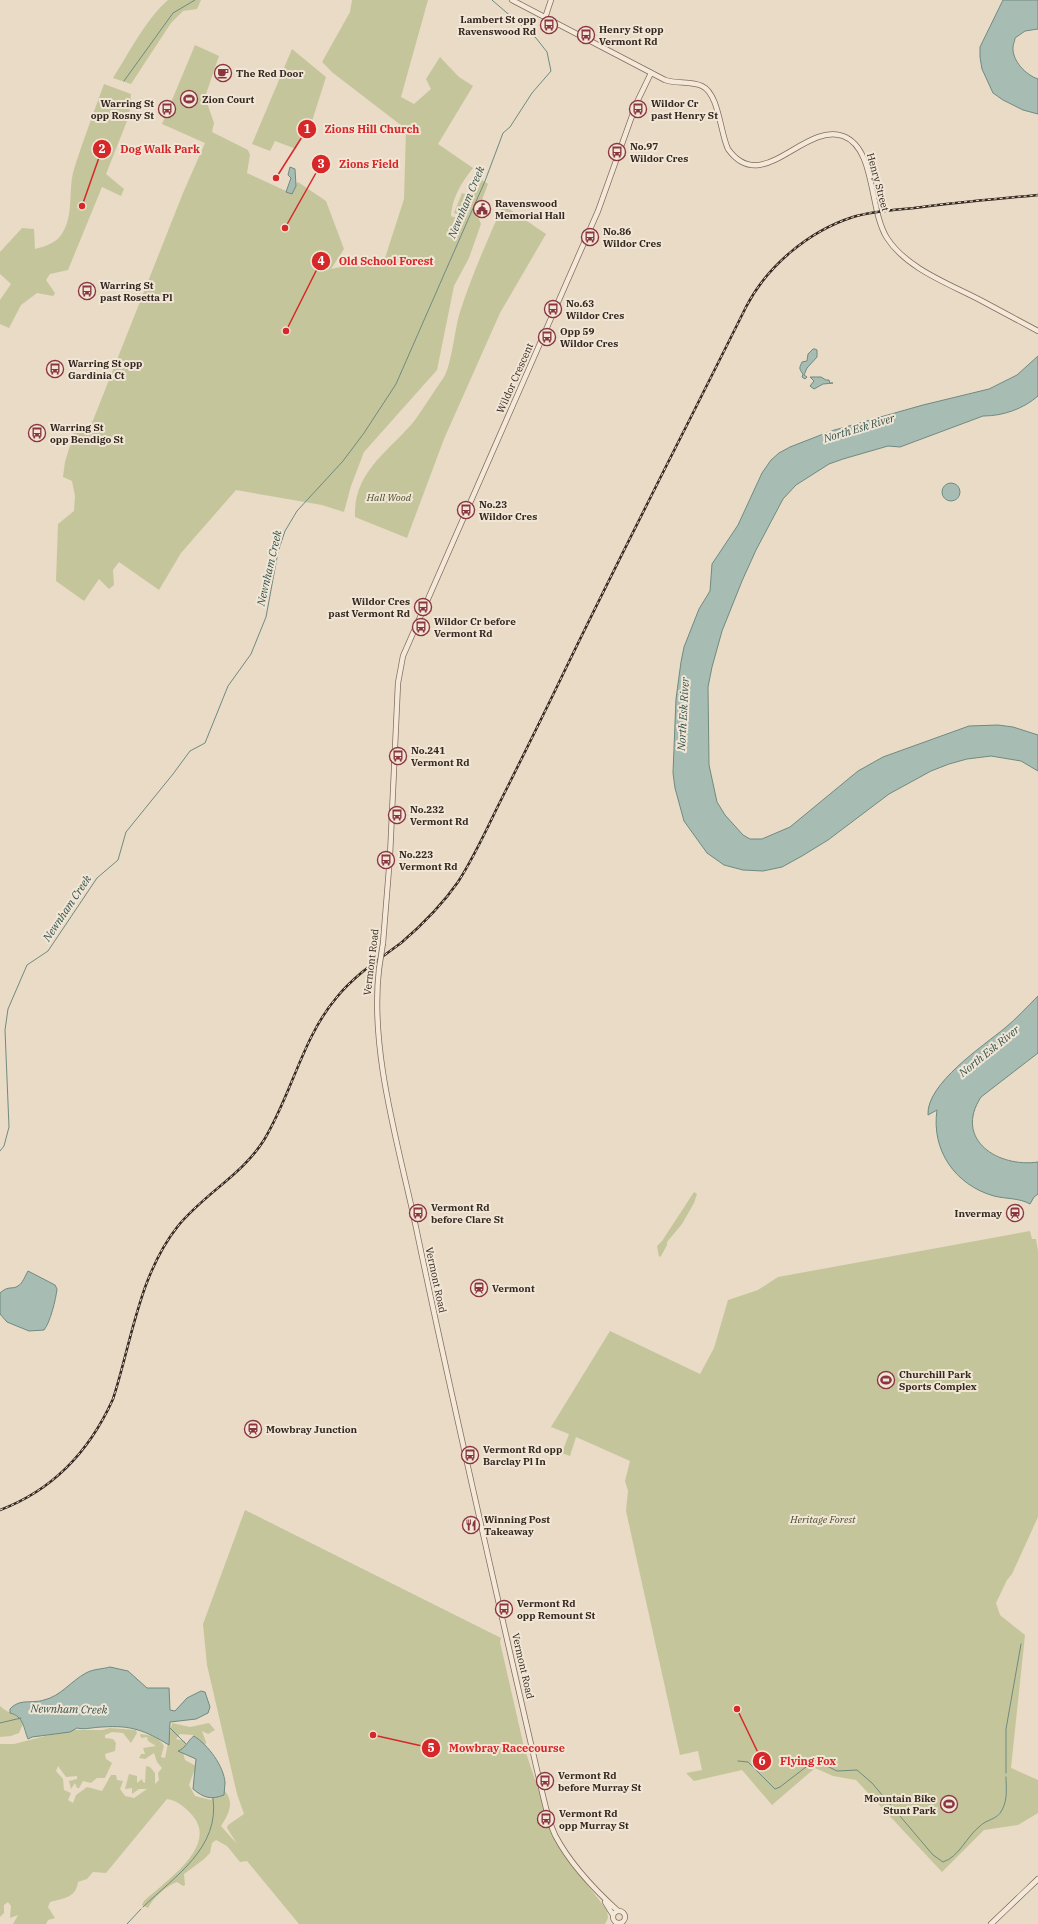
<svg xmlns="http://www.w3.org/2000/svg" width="1038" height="1924" font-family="'IBM Plex Serif',serif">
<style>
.green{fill:#c5c59c}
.water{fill:#a7bdb4;stroke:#6f8a80}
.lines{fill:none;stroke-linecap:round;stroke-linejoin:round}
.stream{stroke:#6f8a80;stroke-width:1}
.tertiary-casing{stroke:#826d5e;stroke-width:6}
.secondary-casing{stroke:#644f41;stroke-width:6}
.tertiary{stroke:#f4e9d9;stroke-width:4.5}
.secondary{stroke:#f4e9d9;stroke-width:5}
.rail-casing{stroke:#342820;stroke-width:2.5}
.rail{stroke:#f1e6d5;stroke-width:1;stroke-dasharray:3;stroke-linecap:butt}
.tertiary-bridge-casing{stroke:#826d5e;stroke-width:6;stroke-linecap:butt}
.tertiary-bridge{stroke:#f4e9d9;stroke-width:4.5}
.labels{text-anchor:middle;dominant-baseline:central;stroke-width:4;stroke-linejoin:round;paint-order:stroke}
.poi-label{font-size:10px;font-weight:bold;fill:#342820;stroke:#f1e6d5;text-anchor:start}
.street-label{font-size:10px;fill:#342820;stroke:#f1e6d5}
.park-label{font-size:10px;font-style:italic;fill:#494e29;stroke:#f1e6d5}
.water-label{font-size:11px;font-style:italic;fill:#31524c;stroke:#f1e6d5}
.leader{fill:none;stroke:#d62828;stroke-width:1.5}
.callout-dot{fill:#d62828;stroke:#f1e6d5;stroke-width:1.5}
.mark-label{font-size:12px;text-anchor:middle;font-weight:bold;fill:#fff}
.callout-label{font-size:11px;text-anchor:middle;font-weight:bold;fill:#d62828;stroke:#f1e6d5;stroke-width:4;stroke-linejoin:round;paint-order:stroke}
</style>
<rect width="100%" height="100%" fill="#e9dbc6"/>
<path class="green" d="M168 0H201L197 9 183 11 171 23 131 84 113 78C129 53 146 19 168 0Z
M352 0H428L401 97 414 104 431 89 426 79 440 57 459 77 473 86 438 144 473 168C462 182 452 197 451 216L462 220 472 197 482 180 488 184 482 200 485 203 476 205 475 209 481 224 469 258 454 286 437 370 364 452 351 486 344 512 322 505 236 490 181 553 159 590 119 562 113 570 114 585 109 589 99 579 84 601 56 581 58 524 74 511 75 496 72 481 63 477 65 462 75 429 88 433 183 193 205 143 162 124 195 45 219 56 205 97 214 123 212 132 248 150 250 155 247 173 286 191 298 182 326 201 344 249 331 269 385 258 404 199 406 129 333 73 322 62 350 12Z
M292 49 326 77 308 134H302L296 149 275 141 270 151 252 144Z
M104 84 131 94 129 116 106 174 124 189 121 196 102 187 68 270 50 274 46 280 55 293 53 296 37 293 21 305 9 328 0 324V300L11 284 0 274V252L22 228 34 229 35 249C46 246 57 243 63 232 74 213 68 189 74 169 83 140 94 112 104 84Z
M462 193 471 196 463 217 454 213Z
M503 205 546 234 500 313 444 439 407 538 355 517C353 471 390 451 415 420 425 406 434 391 444 377 451 366 455 330 459 315 471 277 487 241 503 205Z
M694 1192 697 1194 694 1203 682 1224 667 1242V1245L661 1256 659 1257 657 1246 662 1241Z
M1030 1231 1032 1239H1036L1038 1251V1517L1012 1574 1007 1580 996 1603 1000 1615 1025 1635 1011 1768 1038 1780V1813L1018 1825 984 1830 942 1872 856 1780 833 1776 815 1768 772 1805 742 1770 694 1781 686 1773 702 1770 698 1751 680 1755 626 1511 628 1491 625 1481 630 1461 576 1437 570 1456 562 1453 569 1434 551 1427 610 1331 700 1374 714 1348 728 1300 758 1290 778 1277Z
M245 1510 501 1638 500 1642 524 1747 553 1833 572 1865 607 1910 608 1918 605 1924H299L247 1861 240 1862 227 1846 216 1840 212 1843 210 1853 203 1860 184 1874 185 1885 183 1886 177 1882C166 1886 153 1898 148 1908L142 1905 144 1901C164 1882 220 1846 192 1815 186 1808 177 1800 167 1799L106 1873 93 1872 87 1879 78 1882C76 1898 64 1898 50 1902L48 1907 55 1918 48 1920 46 1924H13L18 1915 10 1918 11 1906 8 1902 4 1905V1913L0 1917V1744H14L69 1730H102L110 1728 136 1730 137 1733 131 1743 123 1733 112 1732 105 1735V1738L113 1739 116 1743 115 1751 105 1754 106 1759 112 1763 105 1778H97L91 1783 83 1781 79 1788H77L75 1783 71 1789 69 1781 77 1779V1776L66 1777 58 1766 56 1771 63 1779 64 1790 71 1793 68 1800 73 1803 76 1795 87 1787 102 1791 111 1775H116L117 1780 123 1781 120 1789 125 1796 134 1798 147 1789H139L132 1794V1788L125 1789 129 1774 137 1776V1783L142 1779 143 1782 145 1783 146 1766 150 1767 155 1773V1784L159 1780 158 1773 162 1768 157 1762 154 1753 145 1759 139 1758 141 1754H145L143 1748 156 1746 148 1741 147 1737 141 1738 140 1734C150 1735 159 1737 164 1746L161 1757 165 1758 172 1723 190 1727 209 1723 215 1730 208 1734 202 1731 206 1742 205 1747H201L193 1735 180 1734 176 1739 185 1741 186 1747 183 1752 185 1760 196 1766 189 1785 195 1796 211 1800 218 1792 224 1790C235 1802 229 1814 221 1826L237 1844 227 1828 228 1825 244 1814 237 1794 207 1665 203 1624Z
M0 1706C8 1714 18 1713 23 1724L19 1733 11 1736 0 1737Z"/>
<path class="water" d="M1003 0H1038V29L1025 31 1015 38C1015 41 1013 44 1013 47 1012 61 1026 75 1038 79V114L1023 110 1003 100 993 93 982 69 980 57V47Z
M290 167 295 169 296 186 292 194 286 192 291 178 288 175Z
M813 349H815L817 350V357L807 368 804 375 807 377 805 379 802 377 803 374C798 368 800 367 802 362L807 361 808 354Z
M1038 356V396C1023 409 1003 416 983 416L900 447 888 446 843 459 829 464 796 485 783 499 756 550 742 581 722 631 712 667 708 687 709 765 717 802 725 815 743 835 750 839H762L790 827 858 771 883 757 969 726 998 725 1013 727 1038 735V771L1021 761 991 756 967 759 949 764 931 771 889 794 828 840 802 856 782 867 763 871 743 870 724 865 707 853 684 821 675 788 673 773 676 699 681 662 684 647 699 609 710 591 712 564 738 525 762 473 771 460 779 453 790 447 831 431 923 405 989 389 1017 375Z
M810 377H821L826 380H829L830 383H833L823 384 814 389 810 386 814 381Z
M942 492a9 9 0 1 1 18 0a9 9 0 1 1-18 0Z
M1038 996V1053L981 1097C953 1140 999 1168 1038 1162V1194L1034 1197 1030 1204C1020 1198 1006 1199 994 1196 955 1185 931 1150 937 1110L928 1115C926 1084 983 1046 1005 1028 1017 1018 1027 1007 1038 996Z
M28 1271 55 1285 57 1289C56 1299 50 1323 44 1330L29 1331 7 1322 0 1314V1293C9 1285 12 1290 18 1286 23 1283 25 1276 28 1271Z
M110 1667 128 1671 147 1688H169L170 1710 175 1711 187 1698 201 1691 205 1692 210 1707 208 1713 196 1719 170 1722 169 1745C144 1730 131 1725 102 1727 94 1727 85 1730 77 1728L70 1732 32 1737 28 1739C24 1730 24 1716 10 1713V1709C20 1698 32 1704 44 1700 61 1696 71 1681 86 1673 93 1669 103 1669 110 1667Z
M194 1736C208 1745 224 1766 225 1783 225 1787 224 1791 224 1795 211 1800 204 1798 193 1789L196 1759 178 1751C186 1748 188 1740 194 1736Z"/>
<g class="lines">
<path class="stream" d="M124 81 173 13 195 0
M0 1151 4 1146 9 1127 5 1030 8 1009 27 965 48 951 97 878 118 860 126 832 173 774 190 751 205 743 228 686 251 654 266 617 278 552 285 531 297 511 343 461 364 433 396 384 485 181 503 133 510 127 532 93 551 71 547 52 536 38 492 0
M0 1723 21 1718
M170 1728 186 1744
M738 1761 748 1762 775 1789 780 1787 815 1760 837 1771 857 1770 872 1783 933 1855 943 1862C959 1857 967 1836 980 1826 987 1819 997 1820 1002 1810 1008 1799 1006 1788 1006 1777
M1006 1773V1729L1021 1644
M143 1907C175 1876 220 1848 213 1798
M127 1924 141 1909"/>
<g class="tertiary-casing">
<path id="tertiary" d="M512 0 665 80C677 84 691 81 702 86 719 94 720 132 728 149 762 197 804 122 843 136 876 148 869 210 887 238 907 269 950 284 982 301 1001 311 1019 321 1038 331
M545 18 551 0
M383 943 390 856 398 683 403 656 598 211 637 102 651 73
M379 969C369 1054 401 1153 418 1237 457 1424 500 1610 543 1796 546 1809 549 1822 555 1835 569 1862 596 1891 618 1911
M605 1902 613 1915
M613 1917a6 6 0 1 1 12 0a6 6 0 1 1-12 0Z"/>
</g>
<g class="secondary-casing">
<path id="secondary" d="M991 1924 1038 1879"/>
</g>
<use href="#tertiary" class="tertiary"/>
<use href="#secondary" class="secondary"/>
<g class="rail-casing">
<path id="rail" d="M0 1510C53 1490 90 1450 113 1399 132 1340 139 1275 178 1226 204 1194 242 1175 264 1140 292 1094 302 1038 337 997 355 975 378 960 401 943 422 925 442 905 458 882 473 859 485 833 497 808 520 762 543 716 565 670 624 548 686 428 746 307 767 266 809 231 853 217 873 211 894 210 914 208 955 202 996 199 1038 195"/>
</g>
<use href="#rail" class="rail"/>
<g class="tertiary-bridge-casing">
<path id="tertiary-bridge" d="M379 969 383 943"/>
</g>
<use href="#tertiary-bridge" class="tertiary-bridge"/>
</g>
<defs>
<g id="bus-ring" transform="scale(0.9)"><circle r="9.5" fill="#f1e6d5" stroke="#8a3540" stroke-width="1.5"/><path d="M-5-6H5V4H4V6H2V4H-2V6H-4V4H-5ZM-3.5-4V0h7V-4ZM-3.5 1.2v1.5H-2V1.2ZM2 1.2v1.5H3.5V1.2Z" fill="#8a3540"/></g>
<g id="cafe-ring" transform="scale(0.9)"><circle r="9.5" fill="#f1e6d5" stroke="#8a3540" stroke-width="1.5"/><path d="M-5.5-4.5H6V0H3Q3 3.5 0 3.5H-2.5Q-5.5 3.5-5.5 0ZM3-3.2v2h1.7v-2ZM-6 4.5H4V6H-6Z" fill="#8a3540"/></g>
<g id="stadium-ring" transform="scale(0.9)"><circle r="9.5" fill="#f1e6d5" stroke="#8a3540" stroke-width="1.5"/><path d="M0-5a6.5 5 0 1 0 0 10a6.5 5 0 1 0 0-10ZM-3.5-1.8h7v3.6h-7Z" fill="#8a3540"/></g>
<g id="civic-ring" transform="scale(0.9)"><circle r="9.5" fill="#f1e6d5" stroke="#8a3540" stroke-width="1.5"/><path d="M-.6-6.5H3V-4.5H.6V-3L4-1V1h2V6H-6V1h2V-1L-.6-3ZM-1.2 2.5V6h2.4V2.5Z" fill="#8a3540"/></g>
<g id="station-ring" transform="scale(0.9)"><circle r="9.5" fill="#f1e6d5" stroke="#8a3540" stroke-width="1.5"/><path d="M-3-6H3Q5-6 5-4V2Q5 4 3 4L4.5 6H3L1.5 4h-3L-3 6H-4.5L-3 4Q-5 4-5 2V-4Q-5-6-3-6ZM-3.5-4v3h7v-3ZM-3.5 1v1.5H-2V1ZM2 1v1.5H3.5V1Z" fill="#8a3540"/></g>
<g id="restaurant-ring" transform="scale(0.9)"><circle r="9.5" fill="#f1e6d5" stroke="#8a3540" stroke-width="1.5"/><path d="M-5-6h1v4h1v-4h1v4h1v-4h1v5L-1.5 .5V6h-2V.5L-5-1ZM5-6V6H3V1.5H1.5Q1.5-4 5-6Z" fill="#8a3540"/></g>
</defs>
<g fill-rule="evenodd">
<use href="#bus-ring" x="549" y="25"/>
<use href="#bus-ring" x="586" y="35"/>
<use href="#cafe-ring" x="223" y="73"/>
<use href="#stadium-ring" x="189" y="99"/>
<use href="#bus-ring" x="167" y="109"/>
<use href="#bus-ring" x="638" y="109"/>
<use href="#bus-ring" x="617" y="152"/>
<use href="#civic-ring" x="482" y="209"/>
<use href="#bus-ring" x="590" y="237"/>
<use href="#bus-ring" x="87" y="291"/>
<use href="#bus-ring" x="553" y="309"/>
<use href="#bus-ring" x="547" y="337"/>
<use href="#bus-ring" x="55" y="369"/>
<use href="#bus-ring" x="37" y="433"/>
<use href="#bus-ring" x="466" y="510"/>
<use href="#bus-ring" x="423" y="607"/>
<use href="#bus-ring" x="421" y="627"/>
<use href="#bus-ring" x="398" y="756"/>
<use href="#bus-ring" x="397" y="815"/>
<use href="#bus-ring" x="386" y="860"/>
<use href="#bus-ring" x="418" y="1213"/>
<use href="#station-ring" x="1015" y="1213"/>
<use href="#station-ring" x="479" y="1288"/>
<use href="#stadium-ring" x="886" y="1380"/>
<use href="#station-ring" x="253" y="1429"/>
<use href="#bus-ring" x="470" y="1455"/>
<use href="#restaurant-ring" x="471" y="1525"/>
<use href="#bus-ring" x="504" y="1609"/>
<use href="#bus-ring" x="545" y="1781"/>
<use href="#stadium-ring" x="949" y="1804"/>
<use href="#bus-ring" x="546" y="1819"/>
</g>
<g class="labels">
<g class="poi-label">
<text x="536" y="19" text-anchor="end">Lambert St opp<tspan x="536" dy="12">Ravenswood Rd</tspan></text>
<text x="599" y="29">Henry St opp<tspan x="599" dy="12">Vermont Rd</tspan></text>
<text x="236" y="73">The Red Door</text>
<text x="202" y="99">Zion Court</text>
<text x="154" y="103" text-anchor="end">Warring St<tspan x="154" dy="12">opp Rosny St</tspan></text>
<text x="651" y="103">Wildor Cr<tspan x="651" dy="12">past Henry St</tspan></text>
<text x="630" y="146">No.97<tspan x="630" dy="12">Wildor Cres</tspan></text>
<text x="495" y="203">Ravenswood<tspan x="495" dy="12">Memorial Hall</tspan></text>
<text x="603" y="231">No.86<tspan x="603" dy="12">Wildor Cres</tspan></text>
<text x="100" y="285">Warring St<tspan x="100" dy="12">past Rosetta Pl</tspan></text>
<text x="566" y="303">No.63<tspan x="566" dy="12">Wildor Cres</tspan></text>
<text x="560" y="331">Opp 59<tspan x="560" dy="12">Wildor Cres</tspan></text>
<text x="68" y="363">Warring St opp<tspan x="68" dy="12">Gardinia Ct</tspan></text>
<text x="50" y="427">Warring St<tspan x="50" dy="12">opp Bendigo St</tspan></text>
<text x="479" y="504">No.23<tspan x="479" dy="12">Wildor Cres</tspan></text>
<text x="410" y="601" text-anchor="end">Wildor Cres<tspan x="410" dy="12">past Vermont Rd</tspan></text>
<text x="434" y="621">Wildor Cr before<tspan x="434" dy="12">Vermont Rd</tspan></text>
<text x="411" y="750">No.241<tspan x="411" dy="12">Vermont Rd</tspan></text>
<text x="410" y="809">No.232<tspan x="410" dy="12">Vermont Rd</tspan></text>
<text x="399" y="854">No.223<tspan x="399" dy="12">Vermont Rd</tspan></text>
<text x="431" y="1207">Vermont Rd<tspan x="431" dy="12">before Clare St</tspan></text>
<text x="1002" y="1213" text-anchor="end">Invermay</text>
<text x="492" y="1288">Vermont</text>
<text x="899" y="1374">Churchill Park<tspan x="899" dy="12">Sports Complex</tspan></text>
<text x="266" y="1429">Mowbray Junction</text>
<text x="483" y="1449">Vermont Rd opp<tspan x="483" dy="12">Barclay Pl In</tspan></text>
<text x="484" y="1519">Winning Post<tspan x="484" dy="12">Takeaway</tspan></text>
<text x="517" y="1603">Vermont Rd<tspan x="517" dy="12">opp Remount St</tspan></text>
<text x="558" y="1775">Vermont Rd<tspan x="558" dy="12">before Murray St</tspan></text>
<text x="936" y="1798" text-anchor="end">Mountain Bike<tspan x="936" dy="12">Stunt Park</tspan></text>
<text x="559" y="1813">Vermont Rd<tspan x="559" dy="12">opp Murray St</tspan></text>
</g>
<g class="street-label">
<text transform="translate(878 182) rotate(75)">Henry Street</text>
<text transform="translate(515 378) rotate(-66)">Wildor Crescent</text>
<text transform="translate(371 962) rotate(-83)">Vermont Road</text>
<text transform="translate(436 1280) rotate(78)">Vermont Road</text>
<text transform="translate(523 1666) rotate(77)">Vermont Road</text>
</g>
<g class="park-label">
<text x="389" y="497">Hall Wood</text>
<text x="823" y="1519">Heritage Forest</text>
</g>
<g class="water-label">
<text transform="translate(466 202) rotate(-67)">Newnham Creek</text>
<text transform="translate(859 428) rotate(-17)">North Esk River</text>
<text transform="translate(269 568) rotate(-77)">Newnham Creek</text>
<text transform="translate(683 714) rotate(-87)">North Esk River</text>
<text transform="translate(67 908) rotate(-56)">Newnham Creek</text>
<text transform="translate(989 1051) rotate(-39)">North Esk River</text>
<text transform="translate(69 1709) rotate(1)">Newnham Creek</text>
</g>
</g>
<path class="leader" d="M276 178L307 129M82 206L102 149M285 228L321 164M286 331L321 261M373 1735L431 1748M737 1709L762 1761"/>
<g class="callout-dot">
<circle cx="276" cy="178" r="4"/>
<circle cx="82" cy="206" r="4"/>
<circle cx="285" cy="228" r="4"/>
<circle cx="286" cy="331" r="4"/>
<circle cx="373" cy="1735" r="4"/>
<circle cx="737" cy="1709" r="4"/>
<circle cx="307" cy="129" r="10"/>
<circle cx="102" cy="149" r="10"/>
<circle cx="321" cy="164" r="10"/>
<circle cx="321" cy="261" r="10"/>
<circle cx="431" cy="1748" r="10"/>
<circle cx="762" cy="1761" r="10"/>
</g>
<g class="mark-label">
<text x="307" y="133">1</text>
<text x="102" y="153">2</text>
<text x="321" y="168">3</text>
<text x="321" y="265">4</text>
<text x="431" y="1752">5</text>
<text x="762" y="1765">6</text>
</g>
<g class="callout-label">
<text x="372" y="133">Zions Hill Church</text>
<text x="160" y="153">Dog Walk Park</text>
<text x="369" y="168">Zions Field</text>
<text x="386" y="265">Old School Forest</text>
<text x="507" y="1752">Mowbray Racecourse</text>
<text x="808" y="1765">Flying Fox</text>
</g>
</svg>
